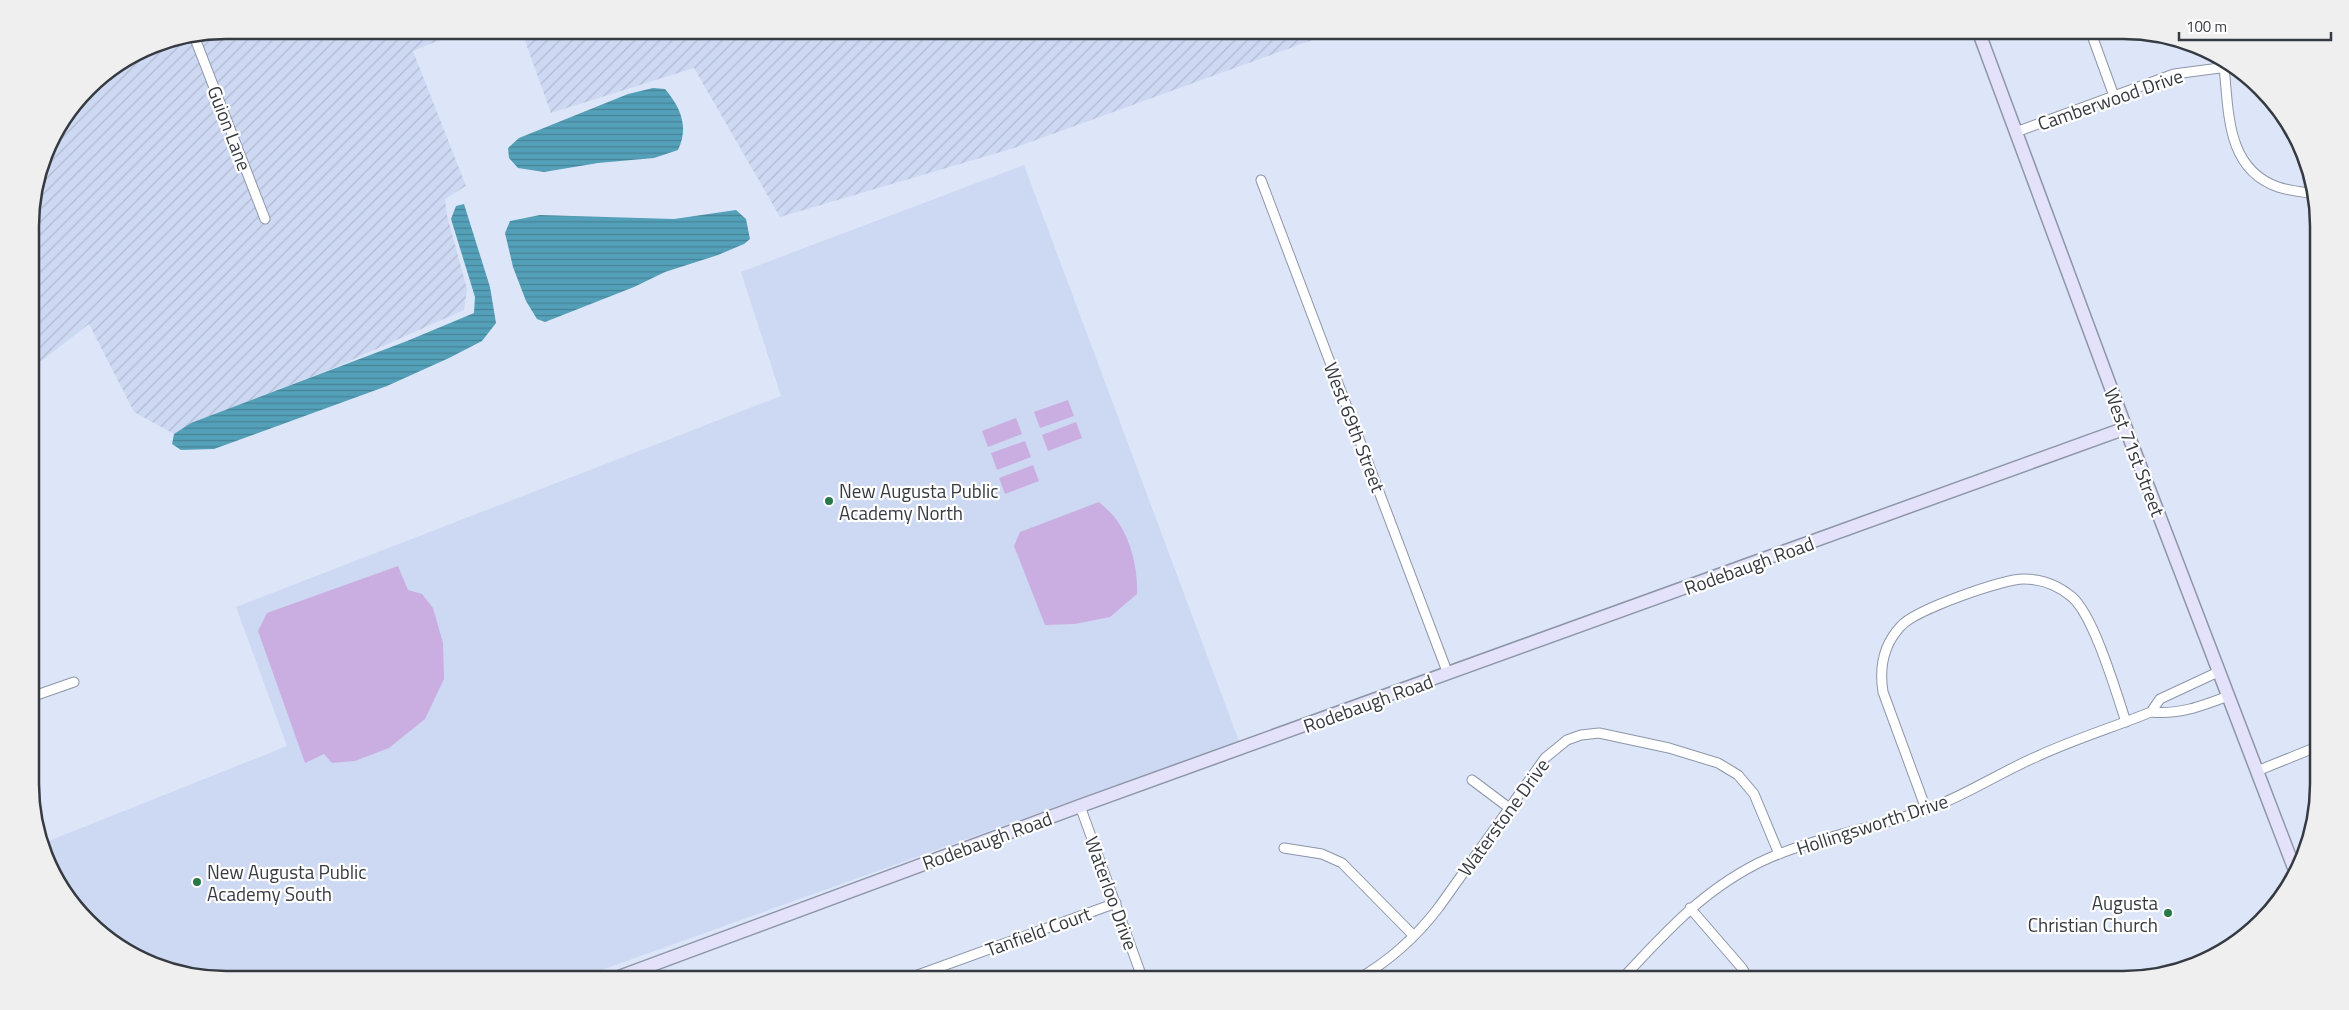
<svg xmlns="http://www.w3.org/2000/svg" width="2349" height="1010" font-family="'Titillium Web',sans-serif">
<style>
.built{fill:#cdd8f2}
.industrial{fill:url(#industrial-furrows)}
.park{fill:#caaee1}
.water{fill:url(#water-rules)}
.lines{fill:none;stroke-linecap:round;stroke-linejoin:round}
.street-casing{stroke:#8d96a7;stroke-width:11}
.secondary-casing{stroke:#8d96a7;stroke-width:15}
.street{stroke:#fff;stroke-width:9}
.secondary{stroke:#e4e2fa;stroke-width:12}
.poi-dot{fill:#297848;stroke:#fff;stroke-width:2}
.labels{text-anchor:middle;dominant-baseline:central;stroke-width:4.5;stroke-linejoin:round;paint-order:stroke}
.street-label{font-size:19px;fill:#363a41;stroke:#fff}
.poi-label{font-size:19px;fill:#363a41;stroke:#fff;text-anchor:start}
.rim{fill:none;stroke:#363a41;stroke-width:2.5}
</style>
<defs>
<pattern id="industrial-furrows" width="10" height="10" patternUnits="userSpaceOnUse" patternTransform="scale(1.25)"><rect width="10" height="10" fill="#cdd8f2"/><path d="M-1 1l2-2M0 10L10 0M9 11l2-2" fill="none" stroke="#b1bad1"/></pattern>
<pattern id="water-rules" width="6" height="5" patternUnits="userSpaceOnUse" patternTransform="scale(1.25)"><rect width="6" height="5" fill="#53a0b8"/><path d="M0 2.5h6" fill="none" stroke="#468397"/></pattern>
</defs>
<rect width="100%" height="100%" fill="#dde6f9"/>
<path class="built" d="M1024 165 1239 741 574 980H225L151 965 107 940 71 904 45 860 41 844 287 746 236 607 781 396 741 272Z"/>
<path class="industrial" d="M225 30H464L413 51 466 186 445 199 447 215 467 289 464 310 329 370 192 423 174 434 134 412 89 324 31 369 30 212 50 139 96 79 151 45Z
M521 30H1340L1014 148 780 217 694 68 551 113Z"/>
<path class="park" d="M1068 400 1074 416 1040 428 1034 412Z
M1016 418 1022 434 988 447 982 431Z
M1076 422 1082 438 1048 451 1042 435Z
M1025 441 1031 457 997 470 991 453Z
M1033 465 1039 481 1005 494 999 478Z
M1099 502C1105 508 1112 513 1116 519 1131 539 1138 569 1137 594L1110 617 1075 624 1045 625 1014 546 1020 532Z
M398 566 408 590 422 594 433 608 443 643 444 679 425 719 389 748 355 761 332 763 324 754 305 763 258 631 267 613Z"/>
<path class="water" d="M653 88 665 89C681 108 689 127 678 150L654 158 598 163 544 172 518 168 509 158 508 148 519 138 628 94Z
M464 204 490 287 496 323 482 341 449 358 387 386 214 449 181 450 172 444 174 434 191 423 407 341 474 313 475 297 451 219 456 206Z
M736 210 746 219 750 239 744 244 718 255 665 272 634 287 545 322 537 319 526 301 513 267 505 233 510 221 540 215 674 219Z"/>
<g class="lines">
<g class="street-casing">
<path id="street" d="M2090 30 2114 96
M194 36 265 219
M2224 67C2229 112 2226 169 2278 187 2290 191 2303 192 2316 194
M2016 132 2174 74 2235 66
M1261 180 1448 674
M31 697 74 682
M2151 712 2160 699 2218 672
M2257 771 2319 746
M1472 780 1508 807
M1080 806 1143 980
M1926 809 1883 692C1879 667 1883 645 1901 626 1915 610 2002 579 2024 579 2042 579 2058 585 2072 597 2094 616 2116 692 2126 722
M1284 848 1322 854 1342 863 1413 935
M1690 908 1742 968 1749 980
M904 980 1116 903
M1356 980C1388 962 1417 936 1439 907L1545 758 1567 740 1581 735 1599 733 1669 748 1718 763 1738 775 1754 794 1779 854
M1621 980C1666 931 1708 885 1769 858 1823 835 1882 827 1936 806 1971 792 2003 771 2038 756 2075 739 2114 727 2151 712 2179 715 2202 706 2228 696"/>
</g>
<g class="secondary-casing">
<path id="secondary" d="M1978 30 2131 442 2296 873
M611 980 1080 806 2126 428"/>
</g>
<use href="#street" class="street"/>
<use href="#secondary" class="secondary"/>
</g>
<g class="poi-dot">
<circle cx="829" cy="501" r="5"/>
<circle cx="197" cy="882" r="5"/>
<circle cx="2168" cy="913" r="5"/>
</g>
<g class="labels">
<g class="street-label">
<text transform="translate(2110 99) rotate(-19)">Camberwood Drive</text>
<text transform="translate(230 128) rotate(69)">Guion Lane</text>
<text transform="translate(1355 427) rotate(69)">West 69th Street</text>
<text transform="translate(2135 452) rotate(69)">West 71st Street</text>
<text transform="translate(1749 565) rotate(-20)">Rodebaugh Road</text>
<text transform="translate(1368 703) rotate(-20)">Rodebaugh Road</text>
<text transform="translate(1503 817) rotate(-54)">Waterstone Drive</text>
<text transform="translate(1872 824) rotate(-18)">Hollingsworth Drive</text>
<text transform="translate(987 840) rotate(-20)">Rodebaugh Road</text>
<text transform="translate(1112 893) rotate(70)">Waterloo Drive</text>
<text transform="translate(1038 931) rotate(-20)">Tanfield Court</text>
</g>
<g class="poi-label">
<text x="839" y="490">New Augusta Public<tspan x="839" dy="22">Academy North</tspan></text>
<text x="207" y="871">New Augusta Public<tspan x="207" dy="22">Academy South</tspan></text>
<text x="2158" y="902" text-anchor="end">Augusta<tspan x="2158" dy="22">Christian Church</tspan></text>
</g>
</g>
<path d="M0 0H2349V1010H0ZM226 39H2123A187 187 0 0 1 2310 226V784A187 187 0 0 1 2123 971H226A187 187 0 0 1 39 784V226A187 187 0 0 1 226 39Z" fill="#efeff0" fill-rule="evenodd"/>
<path class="rim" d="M226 39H2123A187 187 0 0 1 2310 226V784A187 187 0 0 1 2123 971H226A187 187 0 0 1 39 784V226A187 187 0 0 1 226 39Z"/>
<path d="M2179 32v8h152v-8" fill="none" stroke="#363a41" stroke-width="2.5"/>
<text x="2186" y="32" font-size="15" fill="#363a41" stroke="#ffffff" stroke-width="4" paint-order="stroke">100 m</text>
</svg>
